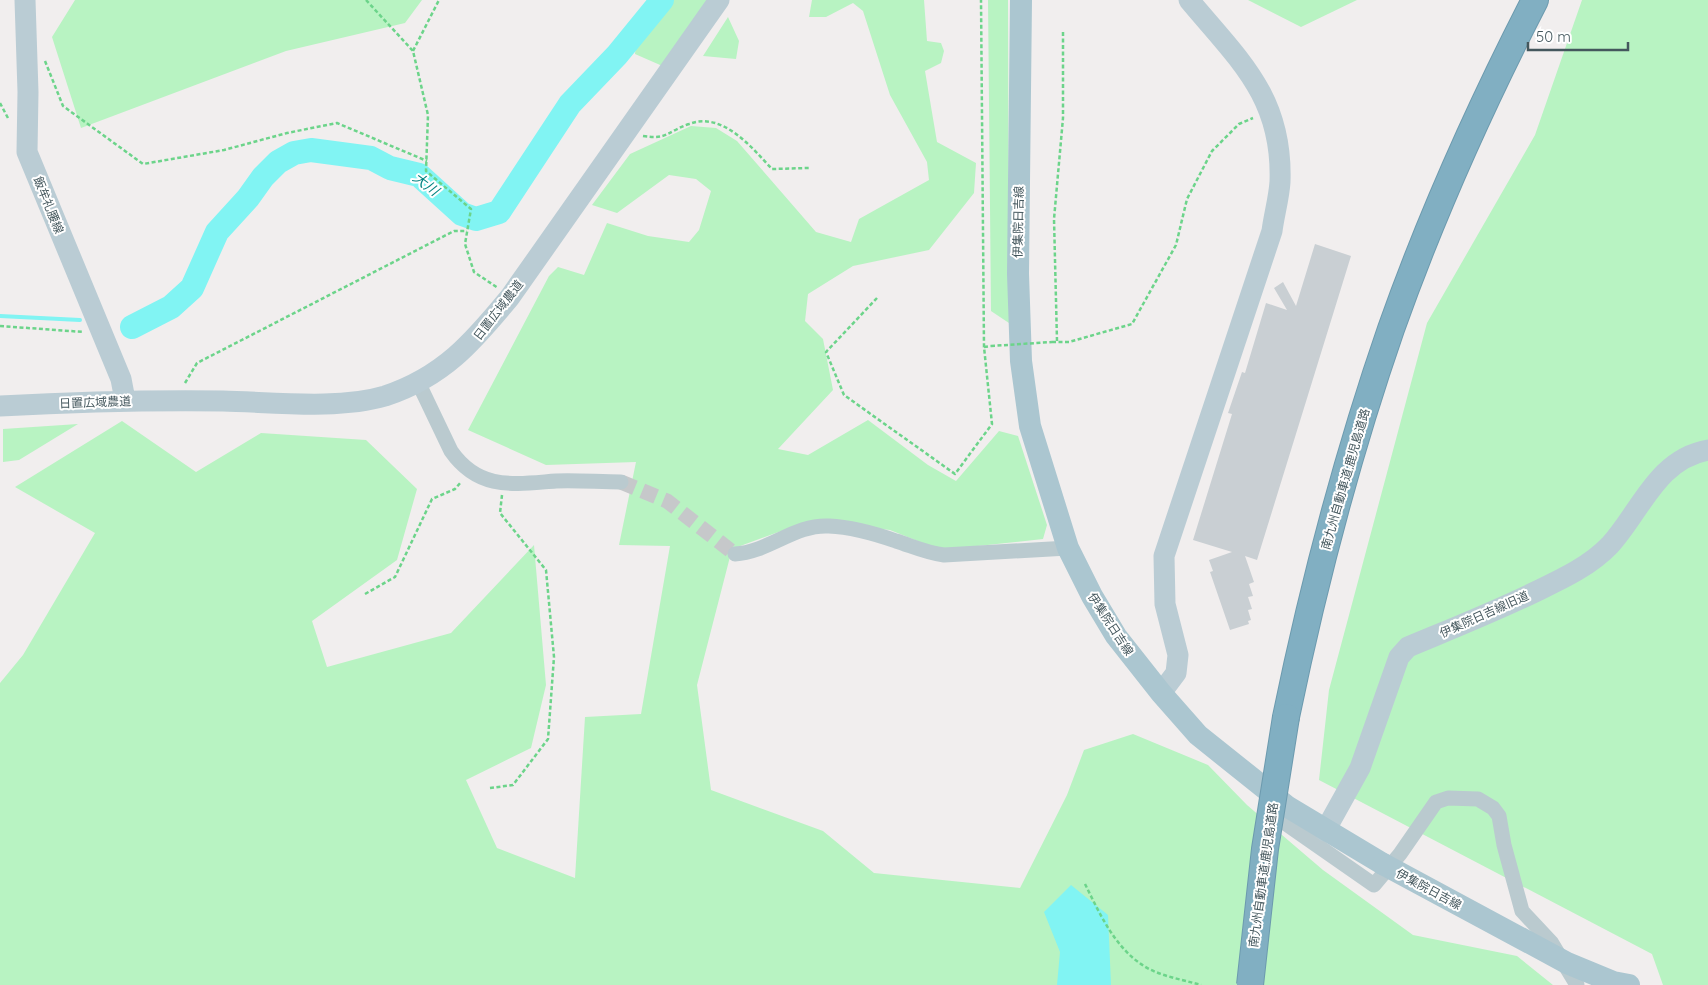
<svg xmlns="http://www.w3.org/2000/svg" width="1708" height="985" font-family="Quicksand,'Noto Sans JP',sans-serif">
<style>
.green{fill:#b8f3c2}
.water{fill:#81f4f3}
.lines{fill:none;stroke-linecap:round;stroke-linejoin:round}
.stream{stroke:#81f4f3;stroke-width:4}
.river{stroke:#81f4f3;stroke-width:24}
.building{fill:#c9cfd3}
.street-tunnel{stroke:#c6c8ca;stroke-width:15;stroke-dasharray:15 8;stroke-linecap:butt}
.highway-casing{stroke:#6c9aae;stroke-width:28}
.path{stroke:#6cd48a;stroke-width:2.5;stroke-dasharray:4 2.5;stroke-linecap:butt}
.street{stroke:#bacacf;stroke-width:15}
.secondary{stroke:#baccd4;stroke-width:21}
.primary{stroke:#abc6d0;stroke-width:22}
.highway{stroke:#81afc2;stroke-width:26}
.highway-bridge-casing{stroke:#6c9aae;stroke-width:28;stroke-linecap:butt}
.path-bridge{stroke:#6cd48a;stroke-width:2.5;stroke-dasharray:4 2.5;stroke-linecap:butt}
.primary-bridge{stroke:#abc6d0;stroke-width:22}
.highway-bridge{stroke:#81afc2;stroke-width:26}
.labels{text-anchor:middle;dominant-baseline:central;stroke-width:4;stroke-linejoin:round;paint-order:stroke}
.street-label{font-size:12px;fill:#44575d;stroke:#fff}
.water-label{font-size:14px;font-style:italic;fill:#058482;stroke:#fff}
</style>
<rect width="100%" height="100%" fill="#f1eeee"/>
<path class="green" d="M75 0H422L405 23 286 51 81 128 52 37Z
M669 0H710L667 68 635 54 636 45Z
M812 0H924L927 41 941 43 944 51 941 63 925 71 937 142 976 163 974 193 929 250 853 266 808 294 805 321 823 339 833 390 778 449 808 455 868 420 928 465 956 481 999 431 1018 436 1047 525 1043 539 940 550 890 530 809 521 732 549 697 685 711 790 823 831 874 873 1020 888 1067 795 1084 750 1133 734 1208 765 1247 805 1323 870 1413 935 1517 956 1553 985H0V683L23 655 95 533 15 487 122 421 196 472 261 433 366 440 417 489 397 560 312 621 327 667 451 633 534 545 546 685 531 748 466 780 497 848 575 878 585 717 641 714 670 546 619 545 636 462 546 465 468 430 549 276 558 267 584 275 607 223 648 236 689 242 699 230 711 191 696 179 669 175 617 213 592 205 630 154 691 126 716 128 737 141 816 232 851 242 859 219 929 180 927 162 890 95 863 11 853 3 826 17H809Z
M988 0H1008L1009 323 991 311Z
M1248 0H1357L1301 27Z
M1582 0H1708V985H1663L1652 954 1319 780 1329 690 1427 323 1535 135Z
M728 17 739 41 736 59 703 56Z
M78 424 19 460 3 462V429Z"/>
<path class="water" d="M1071 885 1108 915 1111 985H1057L1060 952 1044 912Z"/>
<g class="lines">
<path class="stream" d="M0 316 80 320"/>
<path class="river" d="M132 327 171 307 192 288 217 232 248 198 263 177 278 162 294 153 311 150 371 158 390 168 419 175 462 214 476 219 499 212 570 104 617 55 662 0"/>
</g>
<path class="building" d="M1315 244 1351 256 1257 560 1245 556 1254 582 1249 584 1253 596 1248 597 1252 609 1248 610 1251 620 1248 621 1249 624 1230 630 1210 572 1213 571 1209 560 1232 552 1193 540 1232 414 1228 413 1242 372 1245 373 1266 303 1287 310 1274 288 1283 282 1296 306Z"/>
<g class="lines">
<path class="street-tunnel" d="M621 482 667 501 735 554"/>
<g class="highway-casing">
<path id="highway" d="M1286 717C1313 586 1347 456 1391 329 1431 216 1480 107 1535 0"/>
</g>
<path class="path" d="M366 0 413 51 428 115 426 171 471 209 465 244 474 272 498 288
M413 51 439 0
M45 61 63 106 143 164 224 150 287 133 337 123 427 161
M0 103 9 120
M643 136C668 140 668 131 689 124 723 111 752 148 772 169L809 168
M877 298 826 352 844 395 955 474 992 424 984 347 981 0
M0 326 84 332
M1057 341 1054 219 1063 118V32
M1052 342H1069L1132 324 1176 245 1187 199 1212 151 1239 124 1253 118
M984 347 991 346
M185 383 197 363 454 231H467
M365 594 395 577 432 499 455 489 461 482
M490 788 513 785 548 739 554 657 546 570 500 513 502 495
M1085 884C1101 916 1116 951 1149 969 1165 977 1184 980 1201 985"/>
<path class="street" d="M418 382 451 451C479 491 514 484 556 481 577 480 599 482 621 482
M735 554C769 552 795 524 829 526 851 527 876 534 896 541 912 546 927 553 944 555L1068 548
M1288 807 1285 823 1374 885 1400 854 1436 802 1448 798 1478 799 1493 808 1499 816 1504 845 1522 911 1551 942 1577 985"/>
<path class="secondary" d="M25 0 28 92 27 152 121 379 125 400
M0 406C75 402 148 400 223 401 272 402 338 410 385 396 443 377 473 342 510 297L719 0
M1161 693 1176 673 1178 655 1165 604 1164 556 1272 231C1274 215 1279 198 1280 182 1283 97 1239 60 1189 0
M1325 831 1360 768 1399 657 1408 647C1451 629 1494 612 1537 591 1562 579 1590 566 1610 545 1641 511 1657 459 1708 450"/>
<path class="primary" d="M1021 0 1018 274 1021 361 1030 426 1068 548 1092 596 1116 636 1161 693 1198 735 1288 807 1383 864"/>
<use href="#highway" class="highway"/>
<g class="highway-bridge-casing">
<path id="highway-bridge" d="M1250 985 1265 849 1286 717"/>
</g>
<path class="path-bridge" d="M991 346 1052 342"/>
<path class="primary-bridge" d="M1383 864 1567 963 1613 982 1629 985"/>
<use href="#highway-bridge" class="highway-bridge"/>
</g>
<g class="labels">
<g class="street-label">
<text transform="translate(49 205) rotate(68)">飯牟礼腰線</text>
<text transform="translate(1018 222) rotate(-89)">伊集院日吉線</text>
<text transform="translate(498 310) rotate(-52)">日置広域農道</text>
<text transform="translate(95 402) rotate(-2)">日置広域農道</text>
<text transform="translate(1345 479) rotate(-74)">南九州自動車道;鹿児島道路</text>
<text transform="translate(1484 614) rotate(-24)">伊集院日吉線旧道</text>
<text transform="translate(1111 624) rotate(57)">伊集院日吉線</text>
<text transform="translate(1263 875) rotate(-82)">南九州自動車道;鹿児島道路</text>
<text transform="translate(1429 889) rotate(28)">伊集院日吉線</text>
</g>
<g class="water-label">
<text transform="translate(426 184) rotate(37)">大川</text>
</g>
</g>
<path d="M1528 42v8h100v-8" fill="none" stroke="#44575d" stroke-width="2.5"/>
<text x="1536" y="42" font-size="15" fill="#44575d" stroke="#ffffff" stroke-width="4" paint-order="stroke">50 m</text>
</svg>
